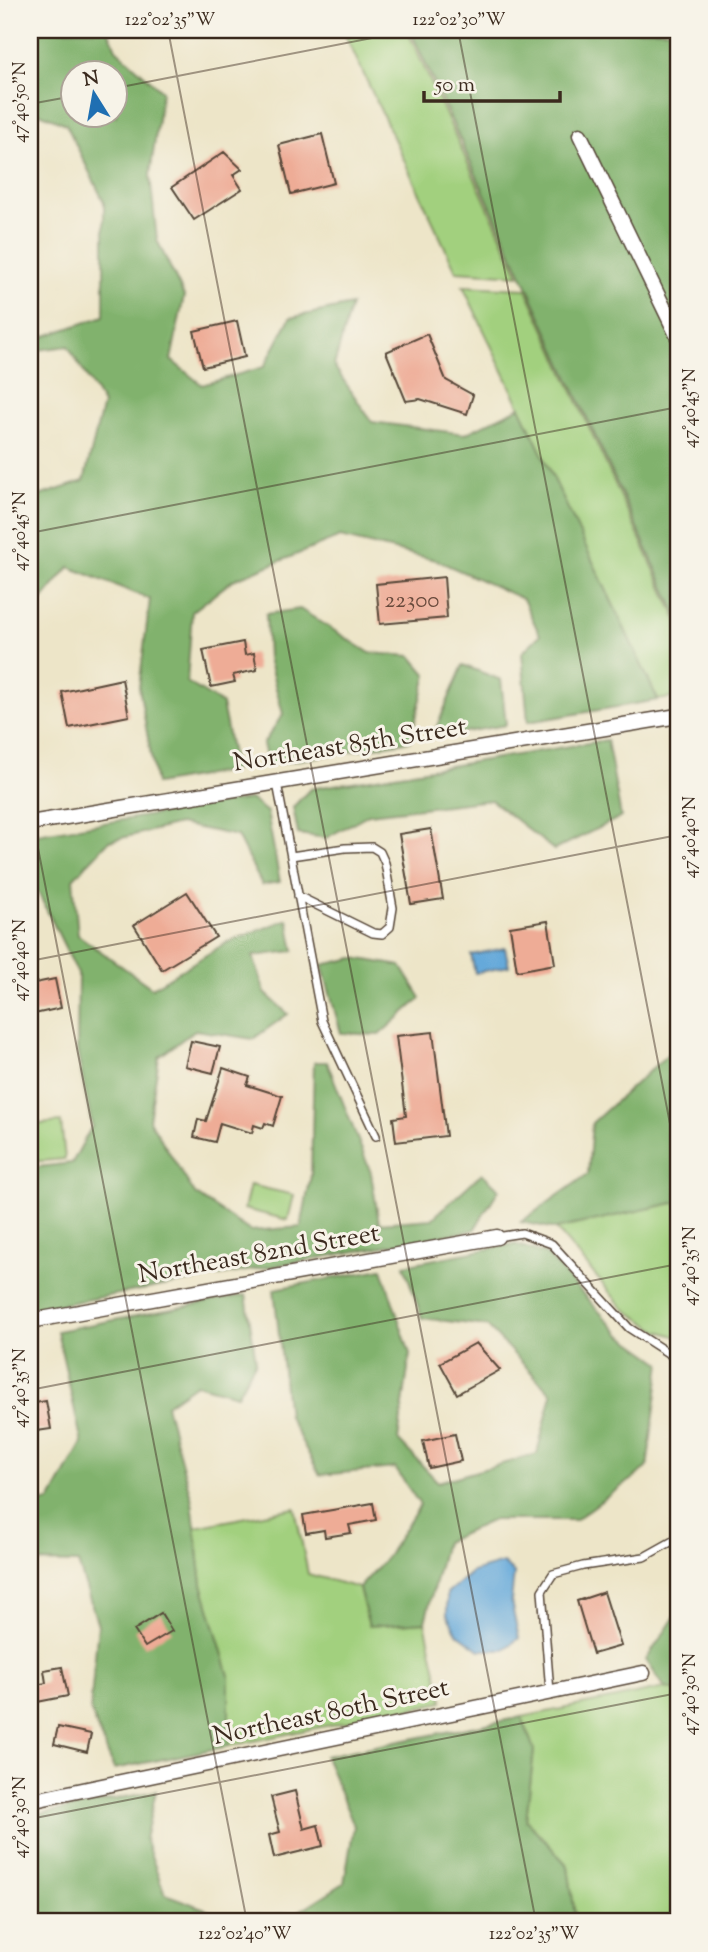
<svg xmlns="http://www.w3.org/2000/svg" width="708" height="1952" font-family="'Sorts Mill Goudy',serif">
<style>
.green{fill:#a2d07e;stroke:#6e7d4e;stroke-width:2}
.forest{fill:#81b26d;stroke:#5e6e46;stroke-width:2;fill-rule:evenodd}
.water{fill:#65a9da;stroke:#506a7c;stroke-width:2}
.building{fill:#eeac96}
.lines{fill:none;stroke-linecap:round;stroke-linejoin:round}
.lane-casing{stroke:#564638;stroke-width:10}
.street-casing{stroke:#564638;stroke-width:17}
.lane{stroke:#fff;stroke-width:7}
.street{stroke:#fff;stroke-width:14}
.ticks{fill:none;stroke:#3b2a1e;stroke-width:2;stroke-opacity:0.45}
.labels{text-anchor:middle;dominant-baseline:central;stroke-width:6;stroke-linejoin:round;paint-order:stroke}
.number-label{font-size:23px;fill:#684a3c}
.street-label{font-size:26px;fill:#3b2a1e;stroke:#f7f3e8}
.neatline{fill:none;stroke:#3b2a1e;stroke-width:2.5}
.ticks-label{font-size:18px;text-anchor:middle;fill:#3b2a1e}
</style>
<rect width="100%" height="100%" fill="#f7f3e8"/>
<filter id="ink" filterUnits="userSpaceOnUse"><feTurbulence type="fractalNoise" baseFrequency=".0143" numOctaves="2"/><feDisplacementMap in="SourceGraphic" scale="14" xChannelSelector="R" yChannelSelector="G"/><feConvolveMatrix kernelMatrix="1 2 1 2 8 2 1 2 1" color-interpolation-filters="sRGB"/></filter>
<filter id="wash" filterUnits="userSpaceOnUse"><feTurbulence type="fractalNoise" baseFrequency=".00686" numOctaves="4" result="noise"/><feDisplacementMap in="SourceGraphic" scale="28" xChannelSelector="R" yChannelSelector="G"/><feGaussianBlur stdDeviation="1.57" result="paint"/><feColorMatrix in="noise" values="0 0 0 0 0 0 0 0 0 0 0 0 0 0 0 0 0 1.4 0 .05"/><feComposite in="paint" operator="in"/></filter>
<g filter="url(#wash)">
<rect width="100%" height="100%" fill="#ede5c8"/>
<path class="green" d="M343 30H407L519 275 456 271Z
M463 286 526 289 678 622V697L658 700Z
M61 1122 65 1159 30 1162V1125Z
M250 1185 294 1195 288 1220 244 1209Z
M678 1202V1337L659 1331 623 1308 556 1229Z
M295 1508 308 1574 359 1588 369 1626 425 1622 443 1702 229 1746V1676L202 1584 195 1527Z
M665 1688 678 1691V1922H580L575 1916 568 1866 526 1820 534 1750 522 1717Z"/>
<path class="forest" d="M30 30H108L116 49 162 91 150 175 157 240 184 296 171 360 202 385 264 367 290 318 351 305 334 366 372 422 465 434 520 407 658 700 528 722 522 653 540 635 523 599 436 560 340 537 233 580 192 612 187 682 222 704 235 770 156 784 139 687 150 599 69 567 30 614V499L84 481 103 404 68 346 30 351V337L40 338 104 316V202L66 124 30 109ZM74 74H116V116H74Z
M410 30H678V617Z
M300 609 370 653 411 656 427 675 410 741 268 765 263 744 283 714 268 658 266 614Z
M463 665 501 680 506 725 432 738Z
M607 740 621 817 554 850 491 800 369 814 326 838 298 834 293 807 310 789Z
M250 799 267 812 280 882 262 885 237 836 179 824 109 841 73 879 78 935 152 988 226 943 288 919 294 951 253 956 265 993 288 1014 253 1039 195 1030 159 1057 149 1120 195 1194 250 1231 301 1227 311 1175 314 1062H327L371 1173 379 1223 432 1219 482 1173 499 1189 474 1230 30 1310V1168L72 1163 92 1126 77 1051 78 974 38 892 30 884V835Z
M354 958 401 966 421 998 379 1035 341 1033 322 965Z
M678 1048V1202L556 1229 521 1222 588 1174 592 1123 667 1055Z
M514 1244 546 1254 620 1334 661 1363 647 1468 575 1520H493L445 1542 425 1622 369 1626 359 1588 386 1558 420 1505 395 1468 320 1475 288 1416 274 1289 382 1269 410 1354 398 1440 438 1482 537 1454 552 1394 487 1326 422 1318 404 1265Z
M246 1295 256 1361 237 1395 196 1384 166 1405 192 1501 202 1584 229 1676V1746L114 1769 90 1710 98 1625 78 1563 30 1562V1505L50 1501 82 1443 57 1331Z
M678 1612V1691L665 1688 646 1660Z
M522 1717 534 1750 526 1820 568 1866 575 1916 580 1922H30V1816L156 1791 145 1839 165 1894 227 1917 295 1914 344 1883 354 1826 325 1756Z"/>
<path class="water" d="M505 948 509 966 475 973 471 955Z
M503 1563 514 1573 511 1602 519 1638 503 1650H480L458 1634 447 1615V1593L472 1572Z"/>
<g id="blocks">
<path class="building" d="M322 134 334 183 291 194 279 145Z
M224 152 242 169 233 175 242 189 194 220 172 187Z
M237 321 245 357 203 367 194 331Z
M427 334 446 380 473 395 467 414 420 399 406 401 386 352Z
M444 577 447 618 380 624 376 584Z
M243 642 245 655 254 653 257 670 233 675 235 682 211 687 203 650Z
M122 679 129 716 69 728 62 692Z
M431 829 443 899 411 904 399 834Z
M187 892 216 937 162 970 134 925Z
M548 921 555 964 517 971 510 927Z
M55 979 61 1008 30 1015V984Z
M433 1032 446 1136 396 1142 393 1118 406 1116 396 1036Z
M191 1041 220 1047 213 1073 185 1066Z
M223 1068 250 1077 247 1085 282 1096 273 1126 265 1123 263 1128 254 1125 252 1133 220 1123 215 1142 194 1137 198 1119 206 1121Z
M476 1343 500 1370 457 1394 440 1363Z
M46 1401 51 1429 30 1432V1404Z
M455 1434 461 1461 429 1468 423 1441Z
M373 1503 376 1520 349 1525 351 1533 325 1537 324 1530 306 1533 303 1515Z
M604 1592 621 1646 593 1654 577 1601Z
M161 1613 172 1631 145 1647 134 1630Z
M62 1667 68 1696 32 1703 30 1686 46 1683 44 1670Z
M58 1727 91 1734 87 1752 54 1744Z
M295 1791 304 1829 318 1825 323 1846 274 1858 269 1835 280 1832 271 1797Z"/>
</g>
</g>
<g filter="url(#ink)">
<use href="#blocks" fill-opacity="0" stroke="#564638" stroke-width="2"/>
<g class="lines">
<g class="lane-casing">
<path id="lane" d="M277 783 322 1021 376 1136
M291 856 345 848 372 847 380 852 385 863 393 908 390 927 382 934 373 933 298 896
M497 1237 522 1233 552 1244 629 1328 674 1357 678 1363
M550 1692 542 1591 553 1574 583 1566 644 1557 678 1538"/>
</g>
<g class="street-casing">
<path id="street" d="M580 135 678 337
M30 823 678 716
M30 1321 497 1237
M30 1801 643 1673"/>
</g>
<use href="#lane" class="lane"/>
<use href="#street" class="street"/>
</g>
</g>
<path class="ticks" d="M168 30 536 1922M458 30 678 1165M116 88 413 30M30 104 74 96M30 533 678 407M30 807 247 1922M30 961 678 835M30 1390 678 1264M30 1819 678 1693"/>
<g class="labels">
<g class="number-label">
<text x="412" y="601">22300</text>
</g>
<g class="street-label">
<text transform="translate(350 746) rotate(-9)">Northeast 85th Street</text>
<text transform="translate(259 1255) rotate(-10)">Northeast 82nd Street</text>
<text transform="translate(331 1713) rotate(-12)">Northeast 80th Street</text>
</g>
</g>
<rect width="708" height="1952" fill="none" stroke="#f7f3e8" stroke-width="77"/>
<g transform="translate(94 94) rotate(349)"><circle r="33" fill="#f7f3e8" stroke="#aca397" stroke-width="2"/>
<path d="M0-5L12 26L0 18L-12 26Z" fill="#1f6fb2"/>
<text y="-10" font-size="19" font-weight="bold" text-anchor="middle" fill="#3b2a1e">N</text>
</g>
<path d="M424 91v10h136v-10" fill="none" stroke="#3b2a1e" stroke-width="3.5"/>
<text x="435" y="91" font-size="21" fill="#3b2a1e" stroke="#f7f3e8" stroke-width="5" paint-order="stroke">50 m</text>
<rect x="38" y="38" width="632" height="1875" class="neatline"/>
<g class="ticks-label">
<text x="170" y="25">122°02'35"W</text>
<text x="459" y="25">122°02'30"W</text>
<text transform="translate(19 102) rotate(-90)" y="6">47°40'50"N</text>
<text transform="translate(689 408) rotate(-90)" y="6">47°40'45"N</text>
<text transform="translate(19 531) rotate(-90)" y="6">47°40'45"N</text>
<text transform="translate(689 837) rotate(-90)" y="6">47°40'40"N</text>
<text transform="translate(19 960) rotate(-90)" y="6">47°40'40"N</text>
<text transform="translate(689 1266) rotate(-90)" y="6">47°40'35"N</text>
<text transform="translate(19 1388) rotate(-90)" y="6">47°40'35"N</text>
<text transform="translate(689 1694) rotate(-90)" y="6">47°40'30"N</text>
<text transform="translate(19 1817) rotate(-90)" y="6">47°40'30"N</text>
<text x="245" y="1939">122°02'40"W</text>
<text x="534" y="1939">122°02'35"W</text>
</g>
</svg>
